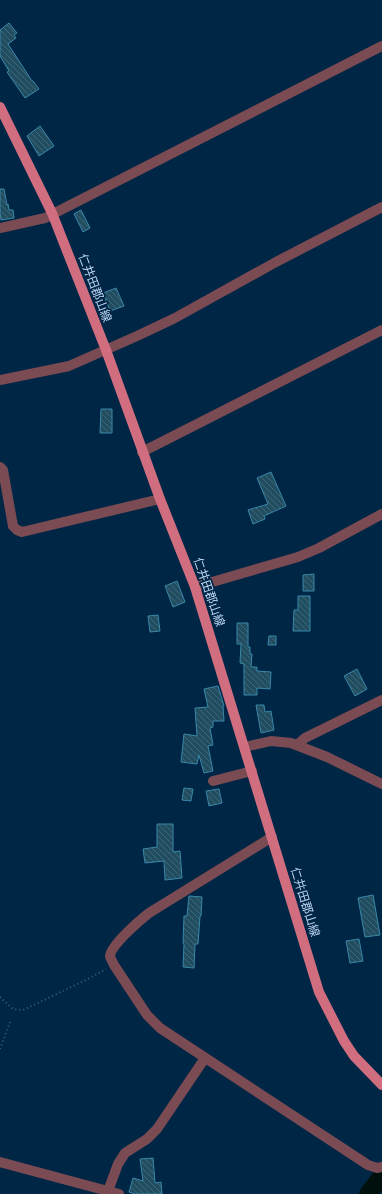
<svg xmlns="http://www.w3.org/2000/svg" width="382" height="1194" font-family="Helvetica,'Noto Sans JP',sans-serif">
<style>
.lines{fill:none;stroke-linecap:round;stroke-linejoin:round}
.river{stroke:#00100f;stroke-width:18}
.building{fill:url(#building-back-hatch);stroke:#3987a8}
.path{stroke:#3f607f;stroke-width:2;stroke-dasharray:1 3;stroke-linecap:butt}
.minor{stroke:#7b4b53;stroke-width:10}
.major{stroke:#d06e80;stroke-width:10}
.labels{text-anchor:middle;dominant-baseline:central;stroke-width:3.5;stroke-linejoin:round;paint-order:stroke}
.street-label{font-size:12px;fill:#bcd5f0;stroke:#002646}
</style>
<defs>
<pattern id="building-back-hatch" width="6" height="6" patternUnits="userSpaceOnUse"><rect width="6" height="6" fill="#214d61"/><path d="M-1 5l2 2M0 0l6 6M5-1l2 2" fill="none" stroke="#3f6678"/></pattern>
</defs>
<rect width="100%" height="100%" fill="#002646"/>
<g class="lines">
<path class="river" d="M368 1194 382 1176"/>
</g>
<path class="building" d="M9 23 17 33 14 35 16 38 8 44 32 81H33L39 89 25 98 7 72 9 71 0 56V30Z
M40 126 54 146 39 156 27 136Z
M0 189H4L7 205 8 204 9 210H13L14 218 1 220 0 212Z
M81 210 90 228 83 232 74 214Z
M116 288 124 306 110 311 103 293Z
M101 409H112V433H100Z
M271 472 286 506 264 516 265 519 253 524 248 510 268 504 257 478Z
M314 574V591H303V575Z
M177 581 185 602 173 607 165 586Z
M298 596H310V631H293L294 610H298Z
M158 615 160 631 150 632 148 616Z
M237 623H248V647H250V654H252L251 667H257V671L271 672 270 689 257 688V695H244V664L240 663 241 644H237Z
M269 636H276V645H268Z
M357 669 367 689 355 696 344 676Z
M218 686 224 706H223L224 721H213V727L210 728 213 745 208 746 213 771 204 773 199 755 197 764 181 762 184 734 197 736 195 708 208 707 204 689Z
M256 705H264L265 712 271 711 274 730 261 733Z
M184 788 193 789 191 801 182 800Z
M219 789 222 803 209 806 206 791Z
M157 824H173V852L180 851 182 878 165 880 164 861 145 863 143 849 157 847Z
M373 895 380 935 365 937 358 898Z
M189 896 202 897 201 916H200L198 944H195L194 968 183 967 184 944 183 943 184 916H187Z
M359 939 363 961 350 963 346 941Z
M153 1158 155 1183 161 1182 162 1194H135L129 1192 133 1178 143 1181 140 1159Z"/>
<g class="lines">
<path class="path" d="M0 997 13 1009 23 1010 86 980 106 969
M0 1049 10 1022"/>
<path class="minor" d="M0 228 45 218 382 46
M0 380 69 366 137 336 175 318 276 262 382 207
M142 452 382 330
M0 467 3 470 13 526 17 530 22 532 160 499
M195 587 298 557 319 548 382 514
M297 745 305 738 311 735 382 700
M245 747 271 741 291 743 327 757 382 784
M213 781 252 771
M272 837 149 913C140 920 111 945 110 956 110 958 113 962 114 965L147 1015 160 1028 368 1165 377 1168 382 1167
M0 1162 119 1194
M108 1191 118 1164 125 1153 147 1139 157 1129 205 1058"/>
<path class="major" d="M0 107 52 213 106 350 160 499 195 587 319 992 344 1041 354 1056 382 1085"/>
</g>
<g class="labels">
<g class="street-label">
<text transform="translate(95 288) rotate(69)">仁井田郡山線</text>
<text transform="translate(209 592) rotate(71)">仁井田郡山線</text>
<text transform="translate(305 902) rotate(73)">仁井田郡山線</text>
</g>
</g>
</svg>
